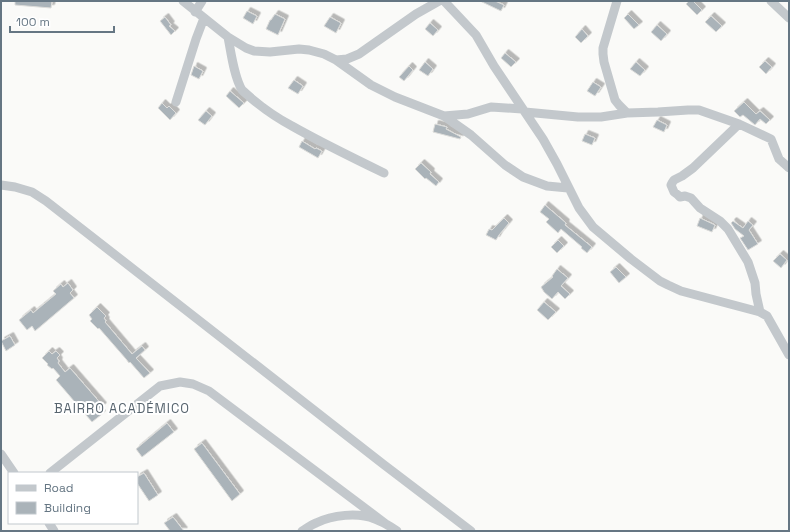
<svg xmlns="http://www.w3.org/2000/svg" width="790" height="532" font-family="'Space Grotesk',sans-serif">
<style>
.building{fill:#aab3b9;stroke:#dcdcda;filter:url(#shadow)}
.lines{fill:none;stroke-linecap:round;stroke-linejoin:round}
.minor{stroke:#c3c8cc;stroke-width:9}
.labels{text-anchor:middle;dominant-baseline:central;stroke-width:4;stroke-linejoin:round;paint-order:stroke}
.neighbourhood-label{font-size:13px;letter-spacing:1px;fill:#57646e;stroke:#fff}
</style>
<defs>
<filter id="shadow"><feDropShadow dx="3.5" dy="-3.5" stdDeviation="0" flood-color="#0004"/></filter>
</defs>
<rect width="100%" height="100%" fill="#fafaf8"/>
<path class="building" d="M15 1H52L51 8 15 5Z
M480 1H495L504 5 501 11Z
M689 1H693L702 10 697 15 686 4Z
M247 11 257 16 253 24 243 18Z
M275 14 285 19 278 35 266 29 270 20H271Z
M628 14 639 25 634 29 624 18Z
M711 16 722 26 716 32 705 22Z
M165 17 171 25 169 26 175 31 171 35 160 21Z
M330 17 341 23 336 33 324 26Z
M430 23 438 30 433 36 425 29Z
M657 25 667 34 661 41 651 32Z
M582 29 588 36 581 43 575 37Z
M505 53 516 62 511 67 501 58Z
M765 61 772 67 766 74 759 67Z
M425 62 433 69 428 76 419 70Z
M636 62 645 70 640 76 630 69Z
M194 66 203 71 199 79 191 75Z
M409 66 413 70 404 81 399 77Z
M294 80 303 86 298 94 288 88Z
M593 82 601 87 595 96 587 91Z
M230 91 244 103 239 108 226 96Z
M744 102 756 114 760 111 770 120 766 124 760 119 755 125 743 115 740 117 734 111Z
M162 103 167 108 169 106 176 113 170 120 158 108Z
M206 111 212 116 205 125 198 120Z
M657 120 667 125 664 132 653 127Z
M435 124 447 127 446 129 461 137 460 139 433 132Z
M585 134 595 138 592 145 582 141Z
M302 141 315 149 316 148 322 151 318 158 299 147Z
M421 163 431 172 430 174 439 182 436 186 426 178 425 179 415 169Z
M545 205 566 223 565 225 592 247 587 253 581 248 582 247 561 229 558 233 546 222 549 219 540 212Z
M504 218 509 223 499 235 496 240 486 235 489 229 492 230Z
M700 218 715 225 712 232 697 226Z
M733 221 743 228 748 221 753 225 749 230 758 244 748 250 740 238 744 236 735 229 731 223Z
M558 240 564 246 557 253 551 247Z
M780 254 787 260 781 268 773 261Z
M616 267 626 277 619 283 610 272Z
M557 269 568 278 561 286 570 294 565 299 558 292 552 299 544 292 541 287 553 277 552 276Z
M68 283 73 290 70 293 74 298 35 331 32 326 27 330 19 320 31 310 33 313 56 294 53 291 61 284 63 287Z
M544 302 556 312 548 320 537 310Z
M97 307 106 316 104 318 106 321 105 322 132 354 142 346 145 350 136 358 150 373 144 378 130 362 129 363 126 359 99 328 98 329 90 321 92 319 89 315Z
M10 336 15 345 6 351 1 341Z
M49 351 52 354 56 351 60 355 57 358 59 361 58 363 65 372 70 368 103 406 98 410 102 414 92 422 56 380 60 376 53 368 52 369 47 365 48 364 42 358Z
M167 423 174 432 142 457 136 449Z
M202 443 240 494 232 501 194 449Z
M144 473 158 495 149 501 137 483V477Z
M173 517 184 531H170L164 523Z"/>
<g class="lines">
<path class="minor" d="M183 1 228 37 246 48 254 51 270 52 299 49 309 50 324 54 336 60 371 85 395 97 444 116 471 135 505 165 523 177 547 186 568 188
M444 1 476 35 494 66 543 139 557 164 579 208 593 227 631 259 660 281 668 285 681 291 760 312 767 316 789 355
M617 1 603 48V54L604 62 615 100 619 105 627 113
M771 1 789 18
M195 12 202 1
M228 37C231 52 234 77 242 90 245 93 248 95 251 98 264 109 277 118 292 126 322 143 353 158 384 173
M336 60 347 59 359 54 416 14 439 1
M176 102 196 39 204 18
M525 112 578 117H601L627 113 658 112 688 110H699L739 124 771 139 779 159 789 168
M444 116 468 114 491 107 522 109
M739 124 693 168 682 176 674 180 672 183 671 185 674 192 678 195 680 197 685 196 691 198 700 208 720 221 728 229 748 262 755 283 756 294 760 312
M1 185 15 187 32 192 46 201 383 464 471 531
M1 454 14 473
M50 473 160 386 180 382 193 384 209 391 386 524
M49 523 54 531
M302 531C307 528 311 525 316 523 332 515 358 512 375 519 383 522 390 526 397 531"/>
</g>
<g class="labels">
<g class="neighbourhood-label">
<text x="122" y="408">BAIRRO ACADÉMICO</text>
</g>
</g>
<rect width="790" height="532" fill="none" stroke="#657683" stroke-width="4"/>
<rect x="8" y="472" width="130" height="52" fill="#ffffff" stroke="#c1c8cd"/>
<rect x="16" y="485" width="20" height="6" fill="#c3c8cc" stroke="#c1c8cd"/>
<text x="44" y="492" font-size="12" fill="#657683">Road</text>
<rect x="16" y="502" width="20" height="12" fill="#aab3b9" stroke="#c1c8cd"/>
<text x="44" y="512" font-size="12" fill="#657683">Building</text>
<path d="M10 26v6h104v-6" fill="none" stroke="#657683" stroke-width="2"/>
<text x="16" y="26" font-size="12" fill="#657683" stroke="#ffffff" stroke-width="3" paint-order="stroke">100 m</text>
</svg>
